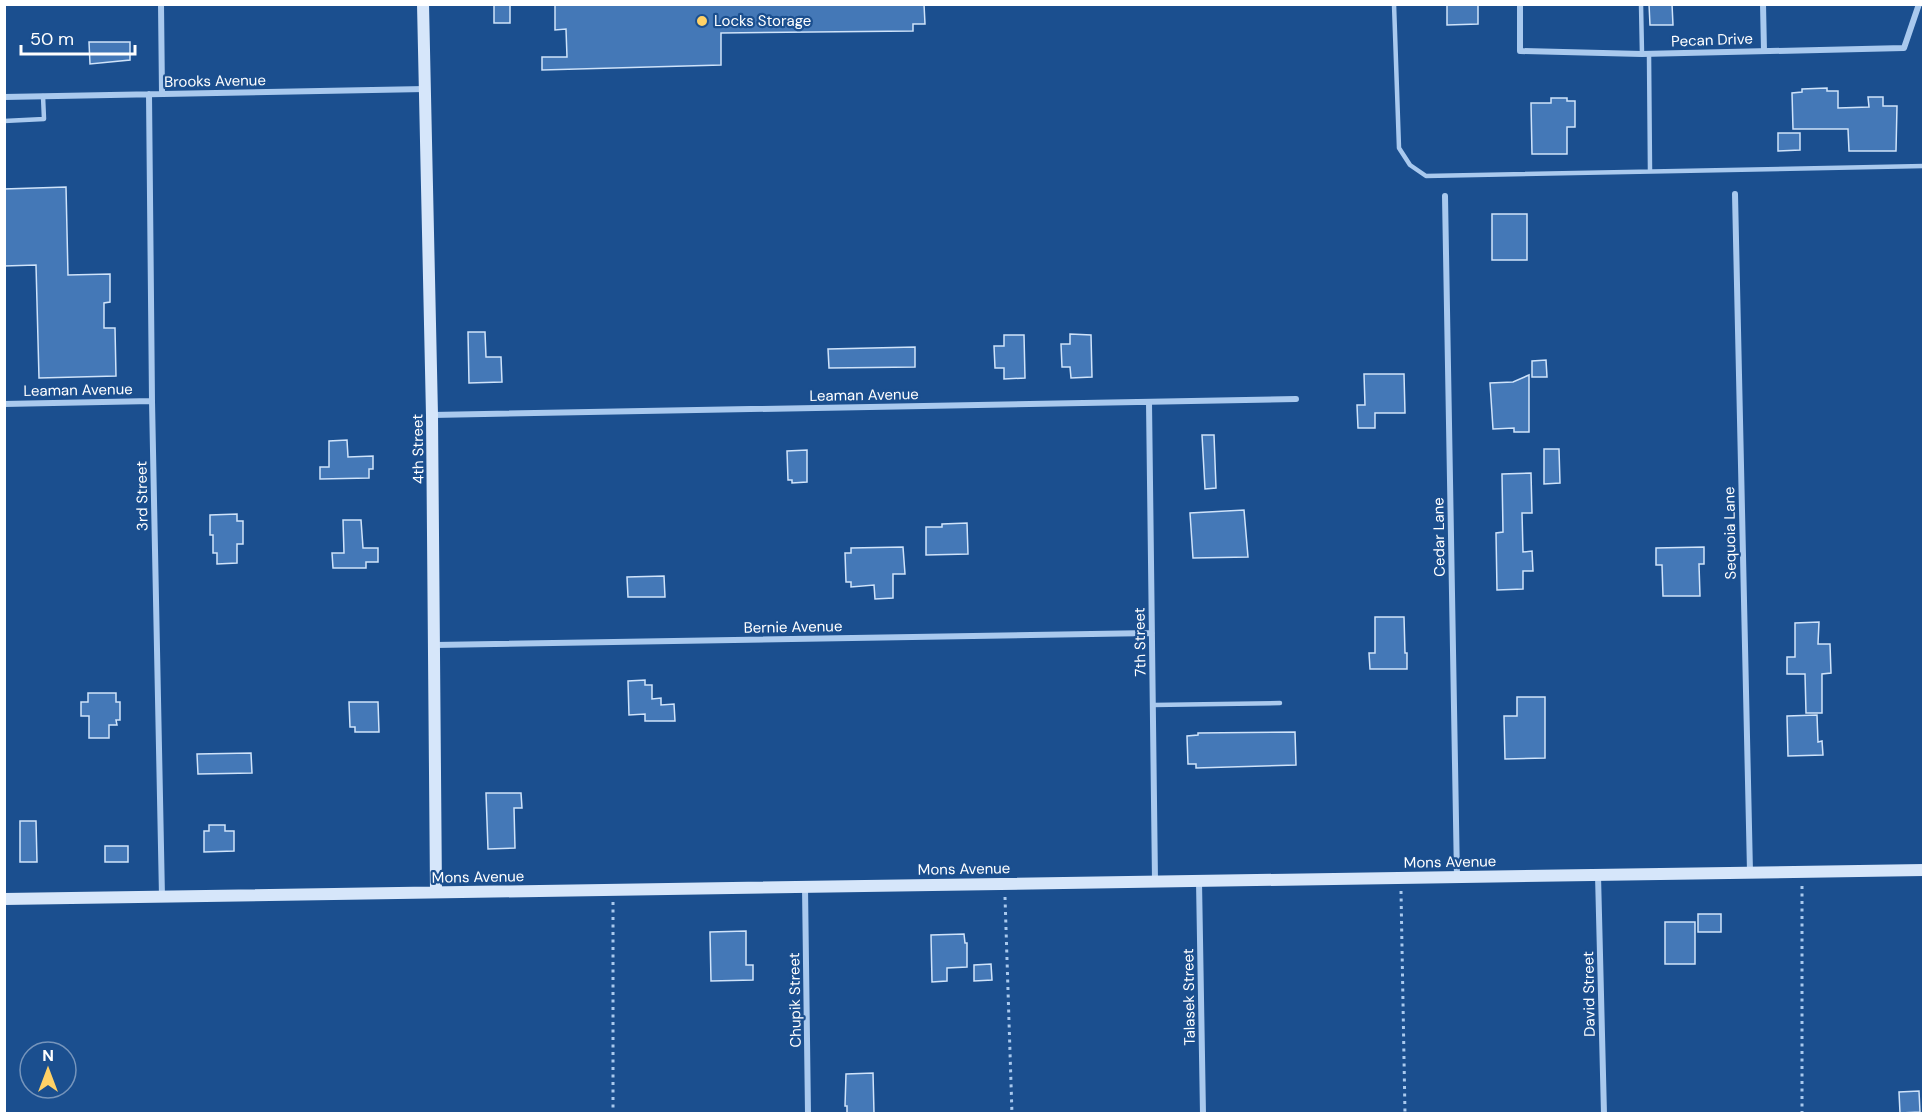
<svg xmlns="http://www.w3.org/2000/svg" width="1928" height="1118" font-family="'DM Sans',sans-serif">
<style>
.building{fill:#4478b7;stroke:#cfe3fa;stroke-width:1.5}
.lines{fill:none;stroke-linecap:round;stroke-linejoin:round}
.path{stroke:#a9c9ee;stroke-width:3;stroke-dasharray:3 4.5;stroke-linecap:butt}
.lane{stroke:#a9c9ee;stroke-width:4.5}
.street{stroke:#a9c9ee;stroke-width:6}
.secondary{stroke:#d6e6fa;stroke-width:12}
.poi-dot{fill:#ffd166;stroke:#1b4f8f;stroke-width:2}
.labels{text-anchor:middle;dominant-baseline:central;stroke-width:4.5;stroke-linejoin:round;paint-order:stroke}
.poi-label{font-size:15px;fill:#fff;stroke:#1b4f8f;text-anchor:start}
.street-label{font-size:15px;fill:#fff;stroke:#1b4f8f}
</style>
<rect width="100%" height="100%" fill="#1b4f8f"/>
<path class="building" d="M494 4H510V23H494Z
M555 4H924L925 24H913V31L721 33V65L542 70V57H567L566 29 555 30Z
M1447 4H1478V24L1447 25Z
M1649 4H1672L1673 25H1650Z
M89 42H130V60L90 64Z
M1827 88V91H1838V108L1869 107 1868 97H1883V106H1897L1896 151H1849L1848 129H1793L1792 93 1802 92V89Z
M1551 98H1567V101H1575V127H1567V154H1532L1531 103H1551Z
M1778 133H1800V150L1778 151Z
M66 187 68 275 110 274V302L104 303V328H115L116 376 39 378 36 265 4 266V189Z
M1492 214H1527V260H1492Z
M468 332H485L486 357H501L502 382 469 383Z
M1070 334 1091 335 1092 377 1071 378 1070 367H1062L1061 344H1070Z
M1004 335H1024L1025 378 1004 379V368H995L994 346H1004Z
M915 347V367L829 368 828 349Z
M1546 360 1547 377H1532V361Z
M1364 374H1404L1405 413H1375V428H1358L1357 405H1365Z
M1529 375V432H1514V428L1493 429 1490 383 1513 382Z
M1202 435H1214L1216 488 1205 489Z
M347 440 348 457 373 456V469H369V478L320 479V467H329V441Z
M1544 449H1559L1560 483 1544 484Z
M807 450V482L792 483V480H788L787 451Z
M1531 473 1532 513H1522L1523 552 1532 551 1533 571H1523V589L1497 590 1496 533 1503 532 1502 474Z
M1244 510 1248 557 1193 558 1190 513Z
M237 514V521H243V544H237V563L217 564V553H213V535H210V515Z
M343 520H361L363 548H378V562H366V568H333L332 553H344Z
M967 523 968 554 926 555V527H942V524Z
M903 547 905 574H893V598L875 599 874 585 851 587V582H846L845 553H851V548Z
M1704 547V564H1699L1700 596H1663L1662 565H1656V548Z
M664 576 665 597H628L627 577Z
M1375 617H1404L1405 653H1407V669H1370L1369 653H1375Z
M1819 622 1818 644H1830L1831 673 1822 674V713H1806L1805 674H1787V657H1795V623Z
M645 680V685H652V699L661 698V705L674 704 675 721H645V714L629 715 628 681Z
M88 693H116V702H120V720H116L117 725H109V738H89V716H81V702H88Z
M1517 697H1545V758L1505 759 1504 716H1517Z
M349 702H378L379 732H355V727H350Z
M1817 715 1818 742 1822 741 1823 755 1788 756 1787 716Z
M1295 732 1296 765 1196 768V764H1188L1187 736 1198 735V733Z
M251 753 252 773 198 774 197 754Z
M486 793H521L522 808H514L515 848 488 849Z
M20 821H36L37 862H20Z
M209 825H225V831H234V851L204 852V831H209Z
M105 846H128V862H105Z
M1698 914H1721V932H1698Z
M1665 922H1695V964H1665Z
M746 931V965H753V980L711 981 710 932Z
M964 934 965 943H967V967L947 968V981L932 982 931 935Z
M991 964 992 980 974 981V965Z
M873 1073 874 1113H847V1106H845L846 1074Z
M1919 1091 1920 1112 1900 1113 1899 1092Z"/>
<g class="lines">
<path class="path" d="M1401 891 1405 1114
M1005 897 1012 1114
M613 902V1114
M1802 1114V885"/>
<path class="lane" d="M1394 4 1399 148 1410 165 1426 176 1924 166
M1641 4 1642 54
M1649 54 1650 171
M4 121 44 119 43 96
M1153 705 1280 703"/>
<path class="street" d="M161 4 162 94
M1520 4V51L1642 54 1904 48 1919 4
M1763 4 1764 51
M149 94 152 401 162 897
M4 97 425 89
M1735 194 1750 872
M1445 196 1457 877
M1149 402 1155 881
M4 404 152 401
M432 415 1296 399
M435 645 1152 633
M1598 875 1604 1114
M1199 881 1203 1114
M805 887 808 1114"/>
<path class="secondary" d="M423 4 432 415 436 892
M4 899 1924 870"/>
</g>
<circle class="poi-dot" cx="702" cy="21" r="6"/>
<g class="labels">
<g class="poi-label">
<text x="714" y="21">Locks Storage</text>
</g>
<g class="street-label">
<text transform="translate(1712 40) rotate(-2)">Pecan Drive</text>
<text transform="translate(215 81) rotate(-1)">Brooks Avenue</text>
<text transform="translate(78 390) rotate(-1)">Leaman Avenue</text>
<text transform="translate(864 395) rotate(-1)">Leaman Avenue</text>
<text transform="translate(418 449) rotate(-91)">4th Street</text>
<text transform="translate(142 496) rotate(-91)">3rd Street</text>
<text transform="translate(1730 533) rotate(-91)">Sequoia Lane</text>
<text transform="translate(1439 537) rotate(-91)">Cedar Lane</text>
<text transform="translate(793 627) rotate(-1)">Bernie Avenue</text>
<text transform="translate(1140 642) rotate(-91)">7th Street</text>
<text transform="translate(1450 862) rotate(-1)">Mons Avenue</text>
<text transform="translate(964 869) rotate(-1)">Mons Avenue</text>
<text transform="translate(478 877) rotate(-1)">Mons Avenue</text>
<text transform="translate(1589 994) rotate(-91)">David Street</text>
<text transform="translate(1189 997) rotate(-91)">Talasek Street</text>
<text transform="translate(795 1000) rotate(-91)">Chupik Street</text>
</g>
</g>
<rect width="1928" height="1118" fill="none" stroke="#ffffff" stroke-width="12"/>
<g transform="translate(48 1070)"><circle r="28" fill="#1b4f8f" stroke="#7695bc" stroke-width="1.5"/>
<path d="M0-4.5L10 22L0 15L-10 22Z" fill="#ffd166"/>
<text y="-9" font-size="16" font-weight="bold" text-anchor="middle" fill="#ffffff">N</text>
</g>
<path d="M21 45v9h114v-9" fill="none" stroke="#ffffff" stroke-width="3"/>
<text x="30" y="45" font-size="18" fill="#ffffff" stroke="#1b4f8f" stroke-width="4.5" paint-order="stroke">50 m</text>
</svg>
